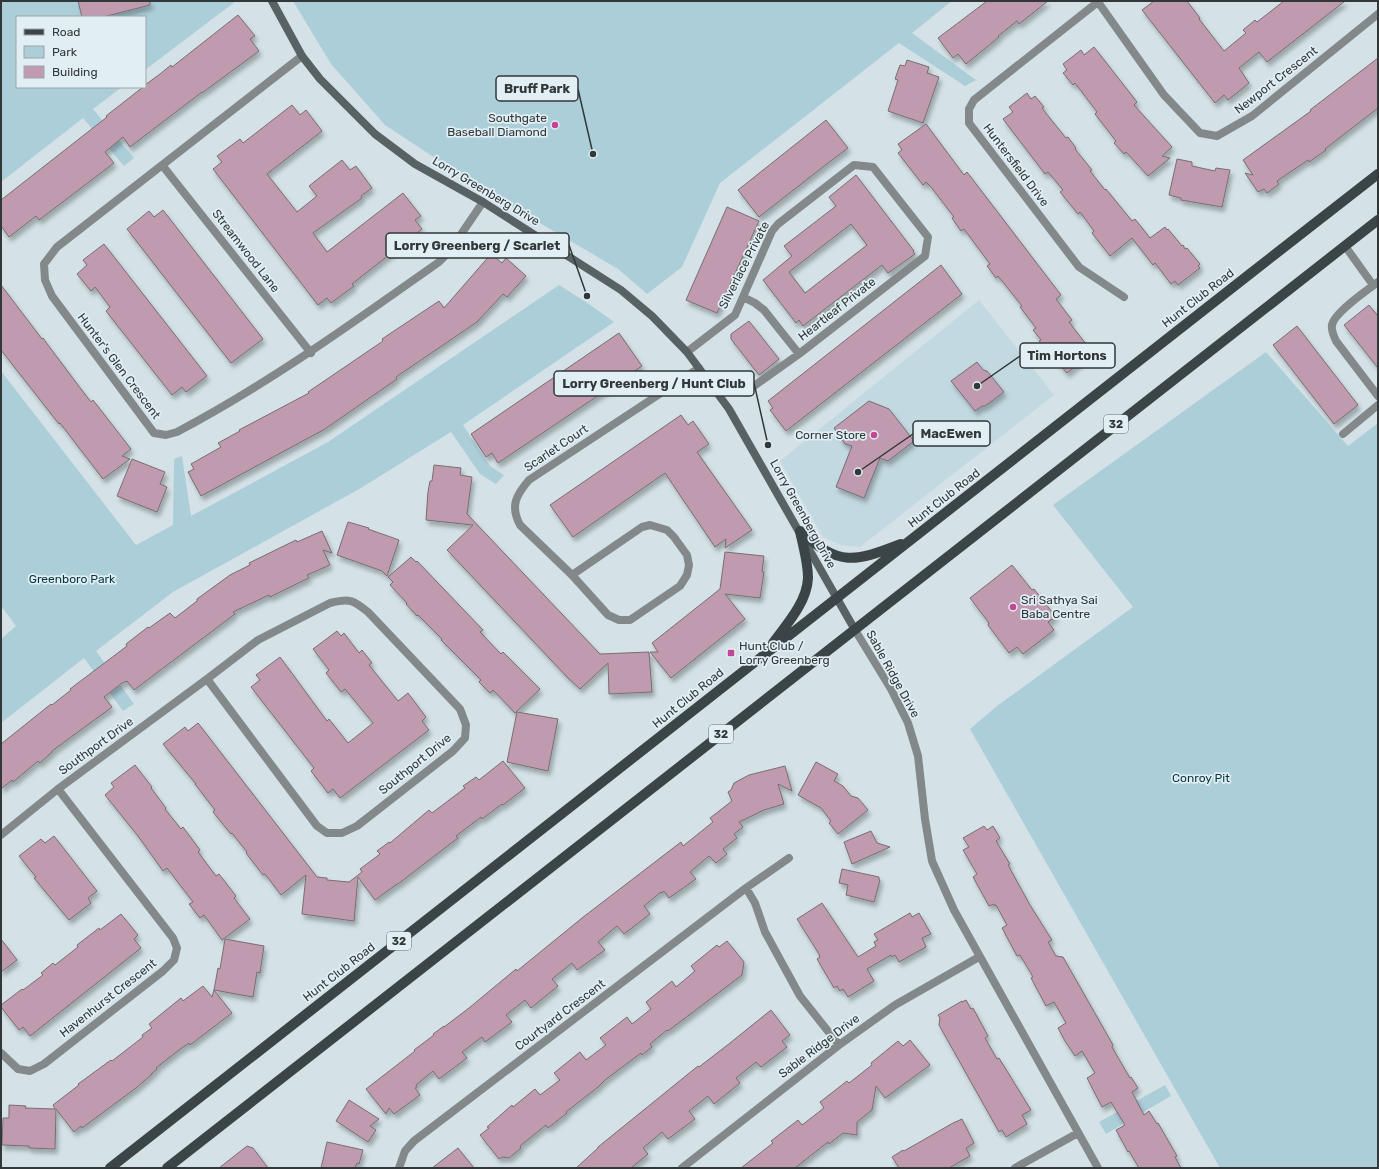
<svg xmlns="http://www.w3.org/2000/svg" width="1379" height="1169" font-family="Rubik,sans-serif">
<style>
.built{fill:#c2d9e1}
.green{fill:#acced9}
.building{fill:#c09aae;stroke:#786d72;fill-rule:evenodd;filter:url(#shadow)}
.lines{fill:none;stroke-linecap:round;stroke-linejoin:round}
.street{stroke:#83898b;stroke-width:8}
.secondary{stroke:#586163;stroke-width:8}
.primary{stroke:#3b4548;stroke-width:10}
.poi-dot{fill:#c34694;stroke:#e1eff4;stroke-width:1.5}
.labels{text-anchor:middle;dominant-baseline:central;stroke-width:3.5;stroke-linejoin:round;paint-order:stroke}
.shield{fill:#e1eff4;stroke:#666e71;stroke-width:1}
.shield-label{font-size:11px;font-weight:bold;fill:#323739}
.street-label{font-size:12px;fill:#323739;stroke:#e1eff4}
.poi-label{font-size:12px;fill:#323739;stroke:#e1eff4;text-anchor:end}
.park-label{font-size:12px;fill:#083541;stroke:#e1eff4}
.leader{fill:none;stroke:#323739;stroke-width:1.5}
.callout-dot{fill:#323739;stroke:#e1eff4;stroke-width:1.5}
.callout{fill:#e1eff4;stroke:#323739;stroke-width:1.5}
.callout-label{font-size:13px;text-anchor:middle;font-weight:bold;fill:#323739}
</style>
<defs>
<filter id="shadow"><feDropShadow dx="2.5" dy="4.5" stdDeviation="2" flood-color="#0004"/></filter>
</defs>
<rect width="100%" height="100%" fill="#d4e2e7"/>
<path class="built" d="M979 300 1054 395 860 547 841 545 823 537 780 461Z"/>
<path class="green" d="M1 1H236L145 70V17H17V87H122L93 109 134 158 124 166 83 118 1 182Z
M293 1H952L912 33 976 80 965 86 899 43 720 183 682 267 647 294 618 269 482 189 385 125 331 64Z
M559 285 589 304 614 322 463 425 490 466 504 475 496 484 480 474 451 432 361 488 173 592 96 651 134 704 123 711 84 658 1 723V639L16 626 1 606V371L136 545 173 525 174 459 182 456 191 516 328 442Z
M1266 352 1348 446 1378 423V1168H1220L970 729 997 706 1133 607 1053 505Z
M1165 1085 1171 1096 1106 1134 1099 1122Z"/>
<path class="building" d="M78 1H150V5L103 17H82Z
M987 1H1048L1019 24 1017 21 998 36 999 37 966 64 958 54 953 58 938 38Z
M1154 1H1187L1200 18 1199 19 1224 51 1246 33 1243 30 1255 20 1257 22 1284 1H1345L1267 62 1259 52 1239 68 1249 83 1228 100 1224 95 1215 103 1142 10Z
M238 15 255 36 250 39 259 51 202 93V92L130 147 123 137 105 152 114 163 39 220 36 216 9 237 1 226V200L107 117 106 116 143 87H145V85L160 74 171 65 172 67Z
M1094 47 1137 102 1134 105 1172 147 1162 156 1170 158 1148 176 1126 152 1124 154 1114 143 1116 141 1095 114 1097 112 1075 83 1073 85 1063 73 1067 70 1063 64 1081 50 1084 55Z
M1378 58V108L1325 149 1326 150 1309 162 1308 160 1277 181 1279 184 1267 193 1264 189 1258 192 1245 173 1253 175 1243 160 1311 111 1310 110Z
M907 60 929 67 927 73 939 77 923 123 888 111 898 80 895 79 900 65 905 66Z
M1027 93 1031 99 1035 96 1044 107 1042 108 1053 122 1066 138 1068 137 1076 148 1075 149 1092 170 1090 171 1105 190 1106 189 1132 221 1135 219 1150 238 1165 227 1167 230 1168 229 1182 246 1183 245 1185 249 1187 248 1200 264 1198 266 1200 268 1178 285 1175 281 1171 284 1155 263 1153 265 1132 238 1110 256 1092 233 1094 231 1080 212 1078 214 1060 192 1063 190 1048 172 1045 174 1003 119 1013 112 1009 107Z
M292 105 300 115 306 110 322 131 267 174 297 212 317 196 309 186 342 160 350 170 356 166 372 188 361 196 362 198 313 233 327 252 403 193 421 216 415 220 422 229 352 284 354 286 331 303 327 298 318 305 213 169 222 162 217 156 240 139 243 143Z
M826 120 848 148 828 163 759 217 738 190Z
M926 124 964 175 967 172 1061 295 1056 299 1072 320 1069 322 1089 348 1082 353 1086 358 1067 373 1039 341 1041 340 1033 330 1036 328 1020 307 1022 306 998 276 996 278 987 266 990 264 964 229 961 231 956 224 952 218 954 217 931 187 926 182 923 185 898 153 902 150 898 144Z
M1177 159 1192 162V166L1215 171 1216 168 1230 170 1222 207 1181 200V198L1169 195Z
M856 175 914 251 913 252 915 254 888 273 882 265 803 326 799 320 796 323 763 280 792 256 784 246 836 206 829 197ZM851 224 867 245 805 293 789 272Z
M727 207 759 221 717 313 686 300Z
M163 210 263 339 231 363 127 229 149 211 154 217Z
M104 244 207 376 186 392 182 387 172 395 106 311 110 307 95 287 91 291 77 274 87 265 83 260Z
M491 254 502 263 506 258 526 276 507 297 503 294 477 322 396 377 397 379 325 429 201 496 188 472 194 469 191 464 221 447 218 443 240 431 239 430 309 393 308 392 383 341 382 339 439 301 444 308Z
M941 265 962 294 786 431 770 410 773 408 768 401Z
M1 285 42 339 43 338 48 345 81 389 91 402 93 400 131 449 122 456 130 459 103 479 60 423 59 424 1 350Z
M1369 305 1378 316V368L1344 325Z
M749 321 779 359 759 375 731 339V334Z
M1297 326 1358 405 1334 424 1273 345Z
M619 333 642 366 498 463 492 453 486 457 471 434Z
M977 362 983 370 987 371 1004 392 985 406H982L975 411 951 381Z
M869 401 889 409 914 441 888 461 880 458 864 498 836 487 852 446 845 444 834 428Z
M681 415 688 425 693 421 709 444 697 452 752 530 725 548 726 539 715 547 665 473 573 537 550 505Z
M132 459 165 472 160 484 167 487 157 512 117 496Z
M434 465 461 468 460 475 472 477 467 514 600 654 649 652 652 692 609 694 608 663 580 689 568 678 447 550 473 525 426 520 428 492 430 481H432Z
M348 522 369 528 368 529 399 540 387 576 382 571 337 555Z
M322 531 332 553 323 550 330 565 307 575 309 578 278 593 270 597 269 595 233 612 235 614 134 690 127 681 122 683 104 697 112 707 52 751V752L40 763 38 761 13 782 12 780 1 789V744L51 704 52 705 62 697 71 690 70 689 127 646 126 644 148 627 149 628 170 613 175 618 197 601V599L230 575 250 565 249 563 296 540 297 542Z
M725 552 764 556 762 572H764L760 598 725 594 745 619 671 678 650 652H658L652 643 720 589Z
M411 557 416 562 417 561 483 630 480 632 501 654 503 652 540 689 515 713 493 690 490 693 479 682 481 680 441 640 442 639 418 615 417 616 406 604 407 603 390 585 393 582 388 577Z
M1012 565 1032 590 1034 589 1056 617 1048 622 1054 630 1023 654 1017 647 1009 653 988 625 989 623 970 598Z
M337 631 341 636 344 633 359 653 362 650 372 663 369 665 398 701 408 693 426 717 422 721 429 730 340 798 333 789 328 793 311 771 314 768 251 687 260 680 256 675 280 657 327 721 329 719 348 743 373 723 345 689 341 692 326 673 329 670 313 649Z
M517 712 558 719 548 771 507 762Z
M198 723 317 877 327 878V880L349 882 362 872 360 869 380 854 377 851 389 842 390 843 429 810 432 813 465 788 463 786 476 777 479 780 503 761 525 788 503 805 502 804 482 819 481 817 456 836 458 838 437 854 398 884H397L375 900 358 877 354 921 302 914 306 875 281 895 265 874 263 875 246 853 247 852 239 842 232 833 231 834 213 812 215 810 195 784H196L163 744 185 727 188 731Z
M816 762 838 774 834 781 843 786 851 796 858 798 868 810 838 834 829 823 831 821 821 808 798 795Z
M135 765 152 787 151 788 166 808 165 809 181 829 183 827 200 850 198 852 216 876 219 874 236 896 234 898 250 919 222 940 204 915 200 918 189 904 193 902 167 868 163 871 138 836 105 795 114 787 111 783Z
M785 766 792 791 778 784 784 804 764 810 739 822 743 827 734 834 737 838 723 849 727 854 716 863 709 856 690 872 696 879 669 898 664 891 662 893 661 892 644 906 650 914 624 934 617 926 598 942 605 950 577 970 572 963 552 979 558 986 531 1008 525 1000 506 1015 512 1022 485 1042 482 1037 462 1052 467 1058 439 1079 433 1071 416 1085 417 1087 415 1088 420 1095 394 1114 389 1108 386 1114 366 1089 415 1051 414 1050 434 1035 433 1034 444 1026V1027L469 1008 516 969 517 971 582 918 681 842 683 846 713 822 710 818 732 801 728 792 731 790 734 783 749 775Z
M984 826 987 830 993 826 1000 838 996 841 1010 864 1008 865 1030 905 1052 940 1048 942 1056 956 1063 957 1113 1045 1112 1047 1130 1078 1131 1077 1138 1088 1132 1092 1144 1115 1149 1111 1157 1124 1158 1123 1177 1156 1175 1157 1181 1168H1139L1129 1151 1128 1152 1116 1130 1125 1125 1111 1102 1102 1107 1087 1078 1095 1073 1082 1051 1075 1056 1065 1041 1058 1028 1066 1023 1054 1002 1046 1006 1031 978 1033 977 1020 955 1017 956 1002 928 1007 925 996 905 995 906 994 904 989 906 973 877 977 874 963 850 969 847 963 838Z
M871 831 877 843 890 847 852 864 844 842Z
M54 836 97 891 88 898 91 903 69 920 34 878 36 877 19 856 41 839 45 843Z
M842 869 879 877V880H880L874 902 846 895 848 885 839 883Z
M822 903 858 957 876 946 874 942 878 940 874 934 910 913 912 917 919 913 931 934 922 938 926 947 899 962 895 955 892 957 891 955 867 969 874 981 848 997 843 989 840 991 837 986 834 988 817 959 820 957 819 954 797 919Z
M121 914 138 935 134 939 141 948 30 1036 23 1027 19 1030 1 1007V1005L22 989 23 990 43 975 41 973 53 963 55 965 78 947 77 945 99 928 100 930Z
M1 939 17 960 1 972Z
M225 939 264 946 260 973 257 972 253 997 214 990 218 968 220 969Z
M727 941 744 962 742 975 668 1031 667 1030 650 1044 652 1047 642 1055 641 1053 605 1080 598 1087 566 1112 567 1113 548 1128 546 1125 520 1146 521 1148 509 1158 502 1157 499 1159 480 1135 489 1128 487 1127 512 1105 513 1107 535 1089 540 1095 560 1080 554 1073 580 1052 586 1060 606 1045 600 1038 627 1017 632 1024 651 1009 646 1002 672 981 676 987 695 971 691 966 717 945 719 947Z
M203 986 212 997 214 990 232 1013 190 1045 189 1043 179 1050 156 1068 157 1069 152 1073V1074L136 1088 82 1128 81 1126 74 1132 56 1109 55 1149 29 1148V1146L2 1145 3 1118H9V1105L26 1106 25 1108 55 1109 53 1105 79 1085 78 1084 111 1060 112 1061 143 1037 142 1035 152 1028 149 1024 181 998 183 1001Z
M966 1000 971 1009 973 1008 988 1036 985 1038 997 1059 999 1058 1031 1110 1022 1115 1027 1124 1006 1137 1002 1130 999 1132 939 1025 940 1018 938 1015 962 1001V1002Z
M771 1010 790 1035 782 1041 787 1047 761 1067 756 1062 736 1078 740 1083 714 1104 708 1096 689 1111 695 1119 668 1139 662 1132 643 1148 648 1154 631 1168H576L598 1148V1147L698 1066 699 1067 730 1043Z
M910 1040 930 1065 885 1098 876 1086 872 1110 857 1122V1135L843 1133 829 1144 828 1142 795 1168H741L773 1143 771 1141 798 1120 802 1125 824 1108 820 1102 847 1081 849 1083 872 1065 871 1063 898 1041 903 1046Z
M349 1100 379 1119 370 1126 376 1130 368 1142 336 1121Z
M962 1119 974 1143 966 1148 970 1156 949 1168H899L892 1157 903 1150 904 1151 953 1123Z
M327 1142 363 1150 359 1164 357 1163 355 1168H321Z
M247 1146 253 1148 268 1168H219Z
M458 1148 474 1168H432Z"/>
<g class="lines">
<path class="street" d="M1099 1 974 100 969 109V123L1079 267 1124 297
M1098 2 1164 95 1200 133 1217 136 1252 116 1378 14
M302 56 57 247 44 264 45 280 52 296 154 433 166 435 177 432C270 383 354 322 439 262L449 252 483 202
M162 165 311 353
M1345 246 1373 285
M1378 282C1367 290 1334 313 1332 325 1331 331 1334 336 1336 341L1378 396
M743 297 755 303 764 310 799 354
M687 352 735 315 772 231 778 224 854 165 873 167 928 237 925 256 799 354 754 386
M1343 434 1378 405
M572 575 642 527 650 525 667 530 674 537 687 555 689 565 687 575 680 586 630 620H619L608 615 572 575 520 525C510 506 516 495 529 480L699 368
M855 630 891 689 908 723 918 756 925 819 932 861 954 910 1098 1168
M1 835 58 789 207 679 258 640 330 603C350 598 353 600 368 612L460 709 466 725 465 738 453 751 357 826 342 833H327L317 826 207 679
M746 888 755 903 765 932 800 996 839 1045
M1 1053 18 1069 30 1071 44 1064 163 971 174 960 177 948 173 938 58 789
M399 1168 405 1151 414 1141 746 888 789 858
M682 1168 839 1045 895 1005 979 957
M1015 1168 1078 1133"/>
<path class="secondary" d="M272 1 302 56 320 79 375 134 415 164 483 202 621 290 652 316 687 352 729 409 855 630"/>
<path class="primary" d="M800 531C840 567 854 562 901 544
M773 643C787 624 807 602 808 578 808 562 803 546 800 531
M110 1168C533 838 954 504 1378 174
M167 1168 1378 220"/>
</g>
<g class="poi-dot">
<circle cx="555" cy="125" r="4"/>
<circle cx="874" cy="435" r="4"/>
<circle cx="1013" cy="607" r="4"/>
<rect x="727" y="649" width="8" height="8" rx="2"/>
</g>
<g class="labels">
<g class="shield">
<rect x="1104" y="415" width="24" height="18" rx="3"/>
<rect x="709" y="725" width="24" height="18" rx="3"/>
<rect x="387" y="932" width="24" height="18" rx="3"/>
</g>
<g class="shield-label">
<text x="1116" y="424">32</text>
<text x="721" y="734">32</text>
<text x="399" y="941">32</text>
</g>
<g class="street-label">
<text transform="translate(1276 80) rotate(-38)">Newport Crescent</text>
<text transform="translate(1016 165) rotate(53)">Huntersfield Drive</text>
<text transform="translate(486 191) rotate(31)">Lorry Greenberg Drive</text>
<text transform="translate(246 251) rotate(52)">Streamwood Lane</text>
<text transform="translate(744 265) rotate(-63)">Silverlace Private</text>
<text transform="translate(1198 298) rotate(-38)">Hunt Club Road</text>
<text transform="translate(837 309) rotate(-38)">Heartleaf Private</text>
<text transform="translate(119 366) rotate(53)">Hunter's Glen Crescent</text>
<text transform="translate(556 448) rotate(-34)">Scarlet Court</text>
<text transform="translate(944 498) rotate(-38)">Hunt Club Road</text>
<text transform="translate(803 514) rotate(61)">Lorry Greenberg Drive</text>
<text transform="translate(893 674) rotate(61)">Sable Ridge Drive</text>
<text transform="translate(688 698) rotate(-39)">Hunt Club Road</text>
<text transform="translate(96 746) rotate(-36)">Southport Drive</text>
<text transform="translate(415 764) rotate(-39)">Southport Drive</text>
<text transform="translate(339 972) rotate(-38)">Hunt Club Road</text>
<text transform="translate(108 998) rotate(-38)">Havenhurst Crescent</text>
<text transform="translate(560 1015) rotate(-37)">Courtyard Crescent</text>
<text transform="translate(819 1046) rotate(-37)">Sable Ridge Drive</text>
</g>
<g class="poi-label">
<text x="547" y="118">Southgate<tspan x="547" dy="14">Baseball Diamond</tspan></text>
<text x="866" y="435">Corner Store</text>
<text x="1021" y="600" text-anchor="start">Sri Sathya Sai<tspan x="1021" dy="14">Baba Centre</tspan></text>
<text x="739" y="646" text-anchor="start">Hunt Club /<tspan x="739" dy="14">Lorry Greenberg</tspan></text>
</g>
<g class="park-label">
<text x="72" y="579">Greenboro Park</text>
<text x="1201" y="778">Conroy Pit</text>
</g>
</g>
<path class="leader" d="M593 154L578 89M587 296L569 245M977 386L1020 356M768 445L754 383M858 472L913 434"/>
<g class="callout-dot">
<circle cx="593" cy="154" r="4"/>
<circle cx="587" cy="296" r="4"/>
<circle cx="977" cy="386" r="4"/>
<circle cx="768" cy="445" r="4"/>
<circle cx="858" cy="472" r="4"/>
</g>
<g class="callout">
<rect x="496" y="76" width="82" height="25" rx="4"/>
<rect x="386" y="233" width="183" height="25" rx="4"/>
<rect x="1020" y="343" width="95" height="25" rx="4"/>
<rect x="554" y="371" width="200" height="25" rx="4"/>
<rect x="913" y="421" width="77" height="25" rx="4"/>
</g>
<g class="callout-label">
<text x="537" y="93">Bruff Park</text>
<text x="477" y="250">Lorry Greenberg / Scarlet</text>
<text x="1067" y="360">Tim Hortons</text>
<text x="654" y="388">Lorry Greenberg / Hunt Club</text>
<text x="951" y="438">MacEwen</text>
</g>
<rect width="1379" height="1169" fill="none" stroke="#323739" stroke-width="4"/>
<rect x="16" y="16" width="130" height="72" fill="#e1eff4" stroke="#9ba5a9"/>
<rect x="24" y="29" width="20" height="6" fill="#3b4548" stroke="#9ba5a9"/>
<text x="52" y="36" font-size="12" fill="#323739">Road</text>
<rect x="24" y="46" width="20" height="12" fill="#acced9" stroke="#9ba5a9"/>
<text x="52" y="56" font-size="12" fill="#323739">Park</text>
<rect x="24" y="66" width="20" height="12" fill="#c09aae" stroke="#9ba5a9"/>
<text x="52" y="76" font-size="12" fill="#323739">Building</text>
</svg>
